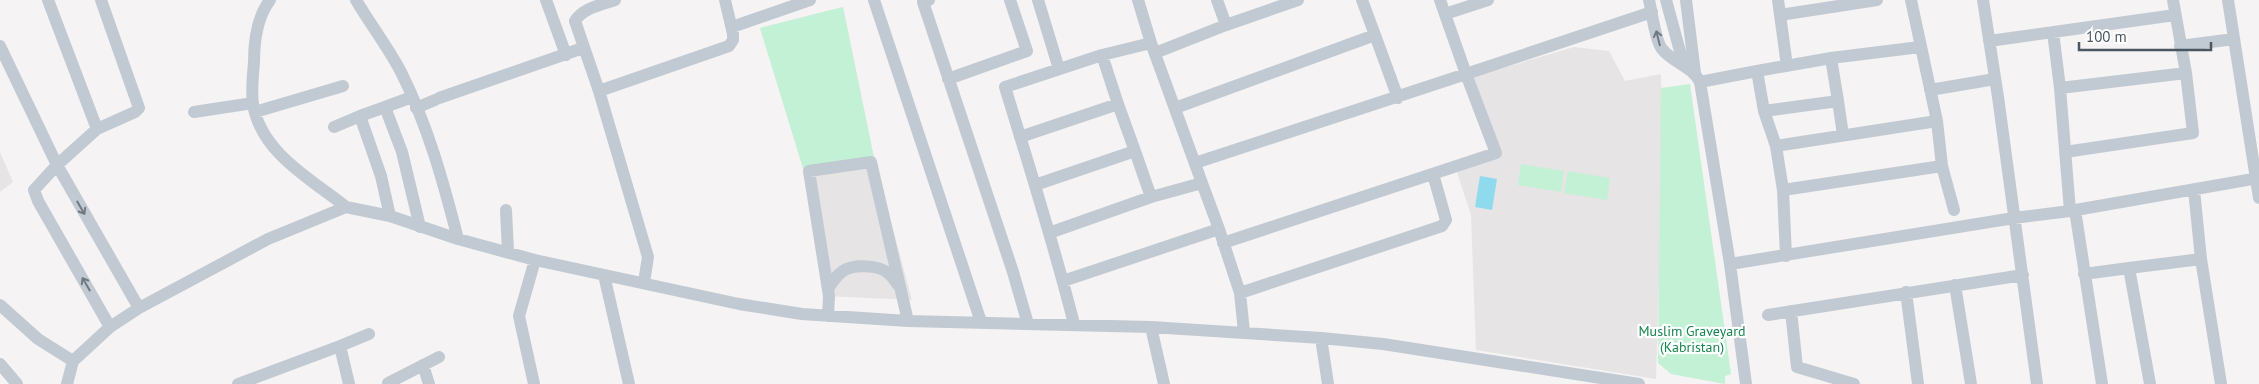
<svg xmlns="http://www.w3.org/2000/svg" width="2259" height="384" font-family="'PT Sans',sans-serif">
<style>
.education{fill:#e6e4e5}
.green{fill:#c3f1d5}
.water{fill:#90daee}
.lines{fill:none;stroke-linecap:round;stroke-linejoin:round}
.minor{stroke:#c1cad2;stroke-width:12}
.oneway{stroke:#6e7983}
.labels{text-anchor:middle;dominant-baseline:central;stroke-width:4.5;stroke-linejoin:round;paint-order:stroke}
.park-label{font-size:14px;fill:#17864f;stroke:#fff}
</style>
<rect width="100%" height="100%" fill="#f5f3f3"/>
<path class="education" d="M843 7 874 158 912 300 824 296 803 168 760 28Z
M1574 47 1609 51 1625 81 1661 74 1662 182 1656 379 1476 350 1471 215 1457 172 1497 156 1469 78Z
M0 152 13 182 0 192Z"/>
<path class="green" d="M843 7 874 158 803 168 760 28Z
M1690 84 1731 374 1725 376V384L1671 374 1658 363 1661 88Z
M1521 164 1564 171 1561 192 1518 185Z
M1568 171 1610 178 1607 200 1564 193Z"/>
<path class="water" d="M1480 176 1497 179 1492 210 1475 207Z"/>
<g class="lines">
<path class="minor" d="M48 0 97 129
M101 0 139 108 135 112 97 129 57 165 34 190 38 201 110 327
M270 0C257 17 254 41 254 62 253 75 251 91 253 104 261 153 311 179 346 207
M356 0C370 24 388 47 401 72 428 126 443 181 458 239
M546 0 566 55
M615 0C601 5 583 8 575 21L599 91 648 257 644 282
M874 0 981 322
M929 0 923 2 1013 272 1028 324
M1038 0 1059 69
M1138 0 1151 43
M1217 0 1226 25
M1362 0 1375 35
M1649 0C1652 12 1655 40 1662 49 1673 63 1692 66 1700 82L1730 264 1746 384
M1666 0 1684 66
M1686 0 1695 73
M1778 0 1787 66
M1911 0 1937 121 1942 166
M1983 0 1998 97 2037 384
M2228 0 2259 198
M1445 14 1488 0
M1780 15 1877 0
M732 27 810 0
M2053 32 2060 88
M1989 41 2175 15
M0 46 57 165 139 308
M2180 46 2234 39
M1155 53 1226 25 1298 0
M1102 55 1151 43 1202 183 1151 197
M1831 58 1920 47
M1757 71 1831 58 1838 101 1764 111
M948 79 1027 51 1010 0
M1700 82 1757 71 1764 111 1776 146 1783 190 1786 256
M1930 90 1995 79
M599 91 729 46 733 40V34L725 0
M439 98 583 48
M1838 101 1843 135
M385 107 412 97
M416 108 435 100
M1175 108 1375 35 1398 98
M194 112 253 103
M255 112 343 86
M334 127 360 116
M1020 137 1118 104 1102 55 1005 87C1029 166 1054 244 1074 324
M1776 146 1937 121
M2065 152 2193 133 2186 73
M1195 163 1466 74 1440 0
M1035 185 1135 151 1118 104
M1783 190 1942 166 1954 210
M506 210 508 252
M2075 210 2102 384
M2070 211 2060 88 2186 73 2173 0
M390 216 381 176 360 116 385 107 402 152 420 227
M1219 229 1240 293 1442 226 1446 220 1433 174
M1049 233 1151 197 1135 151
M1223 243 1496 153 1466 74 1652 12
M2201 259 2221 384
M1730 264 2014 218 2070 211 2259 178
M2084 274 2129 268
M604 275 629 384
M1063 281 1219 229 1202 183
M1955 285 1971 384
M828 289C832 282 836 276 843 271 853 264 879 265 888 273 892 276 895 281 898 285
M1906 292 1918 384
M1240 293 1244 332
M0 305 38 339 73 361
M1791 311 1797 367 1854 384
M1768 315 2023 275
M828 316 829 296 809 171 871 162 908 321
M1151 327 1164 384
M1321 338 1328 384
M340 346 369 334
M0 364 17 384
M423 365 429 384
M388 383 439 357
M67 384 73 361 110 327 139 308 268 239 346 207 390 216 458 239 535 260 739 304 802 314 908 321 1151 327 1321 338 1383 344 1639 384
M238 384 340 346 349 384
M534 384 519 316 535 260
M2150 384 2129 268 2201 259 2194 190"/>
</g>
<defs><path id="oneway-shaft" d="M-6 0H5M1.5-3L5.5 0L1.5 3" fill="none" stroke-width="1.6" stroke-linecap="round" stroke-linejoin="round" transform="scale(1.25)"/></defs>
<g class="oneway">
<use href="#oneway-shaft" transform="translate(1658 38) rotate(-104)"/>
<use href="#oneway-shaft" transform="translate(81 208) rotate(60)"/>
<use href="#oneway-shaft" transform="translate(86 284) rotate(-120)"/>
</g>
<g class="labels">
<g class="park-label">
<text x="1692" y="331">Muslim Graveyard<tspan x="1692" dy="16">(Kabristan)</tspan></text>
</g>
</g>
<path d="M2079 42v8h132v-8" fill="none" stroke="#4a5661" stroke-width="2.5"/>
<text x="2086" y="42" font-size="15" fill="#4a5661" stroke="#ffffff" stroke-width="4" paint-order="stroke">100 m</text>
</svg>
